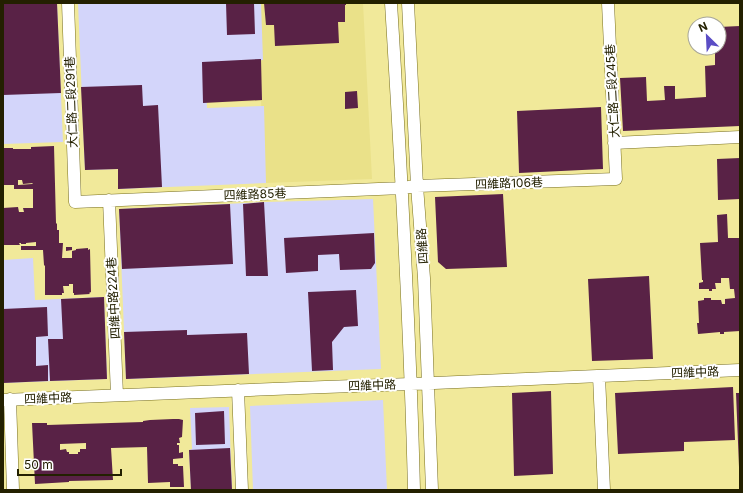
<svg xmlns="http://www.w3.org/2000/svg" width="743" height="493" font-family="Inter,'Noto Sans TC',sans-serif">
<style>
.built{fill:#eae189}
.green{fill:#d3d5fa}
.building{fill:#592246;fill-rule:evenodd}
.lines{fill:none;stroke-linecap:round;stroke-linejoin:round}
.street-casing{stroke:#79701f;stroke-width:13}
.street{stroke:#fff;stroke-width:12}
.labels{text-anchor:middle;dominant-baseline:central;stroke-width:4;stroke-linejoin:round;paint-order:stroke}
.street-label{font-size:12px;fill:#232000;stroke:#fff}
</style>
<rect width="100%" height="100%" fill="#f1e99a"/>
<path class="built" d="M151 3H363L372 179 265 183 261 101 203 103Z"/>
<path class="green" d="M3 3H57L63 142 3 144Z
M78 3H261L263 60 205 67 207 108 264 106 266 183 118 189V169L85 170Z
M373 199 381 369 126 379 119 209 267 202Z
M33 258 35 300 104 297 107 379 3 383V260Z
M383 400 387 490H253L250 406Z
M229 407 232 490H191L189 450 192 449 190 408Z"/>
<path class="building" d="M3 3H57L61 93 3 95Z
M226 3H254L255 34 227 35Z
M264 3H346V5H345V22H338L339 43 275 46 274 25H266Z
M740 26V126L623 131 620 78 646 77 647 101 665 100 664 86H675V99L706 97 705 66 715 65V48H719V27Z
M261 59 262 100 203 103 202 62Z
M142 85 143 106 158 105 162 187 118 189V169L85 170 81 87Z
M357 91 358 108 345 109V92Z
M601 107 603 169 519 173 517 111Z
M54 146 56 223 57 224V230H59V243H63L62 258H72V251L76 250V249L88 248V250L90 249 91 292 89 293 90 294 74 295V293H73V284H69V286H63L64 293H62V295H45V266L44 265 43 250H21V246H36V242L26 243V244H21V243H19L20 245H3V208L18 207 19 212H24L23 208H33V189H14V185H3V148H13V149H31V147ZM18 180H22L23 184 33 183 32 184 18 185Z
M740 158V199L718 200 717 159Z
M503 194 507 267 446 269 438 262 435 197Z
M264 202 268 276H246L243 204Z
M230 204 233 264 122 269 119 209Z
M727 214 728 238H740V331L724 332V334H720V332L698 334 697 323H699L698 301 704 300V298H711V300H721L722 304H725V299L735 298 734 289H730L729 278H721V283H715L716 289H712V291H709V289H699V283L703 282V280H702L700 243 718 242 717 215Z
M374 233 375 263 371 269 340 270 339 254 318 255V271L286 273 284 238Z
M66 247H72V250L66 251Z
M649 276 653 359 592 361 588 279Z
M356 290 358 326 344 327 332 342 333 370 312 371 308 292Z
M104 297 107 379 50 381 48 339H63L61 299Z
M47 307 48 336 36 337V366L48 365V381L3 383V309Z
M187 330V335L247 333 249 374 126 379 124 332Z
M733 387 735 440 684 442V451L618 454 615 393Z
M551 391 553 474 514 476 512 393Z
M736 393H740V467H739Z
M224 411 225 444 196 445 195 413Z
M173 419H179L183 420 182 437 179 438 180 443H177V445H179V453L183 452V458L173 459V464H178V466H183L184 487H170V482L148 483 147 447 111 448 113 480 69 481V482L35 484 32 423H47V425L143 422V421L150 420ZM86 443V449H80V452H78V454H69V452H67L66 449 60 450V444Z
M230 448 232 490H191L189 450Z"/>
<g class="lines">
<g class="street-casing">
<path id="street" d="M68 3 75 202 402 188 417 186 616 179 608 3
M391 3C401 165 410 327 414 490
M408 3 417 186 424 278 432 490
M614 143 740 137
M109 200 117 395
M599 376 604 490
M238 390 242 490
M10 399 13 490
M3 400 325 387 411 384 740 370"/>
</g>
<use href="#street" class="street"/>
</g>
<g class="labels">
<g class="street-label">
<text transform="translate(612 91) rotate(-93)">大仁路二段245巷</text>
<text transform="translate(71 102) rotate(-92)">大仁路二段291巷</text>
<text transform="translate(509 183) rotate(-2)">四維路106巷</text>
<text transform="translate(255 194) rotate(-2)">四維路85巷</text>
<text transform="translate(422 246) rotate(-94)">四維路</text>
<text transform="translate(113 298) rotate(-93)">四維中路224巷</text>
<text transform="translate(695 372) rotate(-2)">四維中路</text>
<text transform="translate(372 385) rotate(-2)">四維中路</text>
<text transform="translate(48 398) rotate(-2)">四維中路</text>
</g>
</g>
<rect width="743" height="493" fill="none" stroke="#232000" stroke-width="8"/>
<g transform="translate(707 36) rotate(336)"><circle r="19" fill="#ffffff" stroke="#a7a699"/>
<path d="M0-3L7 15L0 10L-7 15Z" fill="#5b4dc5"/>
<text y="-6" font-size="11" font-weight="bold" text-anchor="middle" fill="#232000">N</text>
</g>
<path d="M18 469v6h103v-6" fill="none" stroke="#232000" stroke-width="2"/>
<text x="24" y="469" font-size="12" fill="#232000" stroke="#ffffff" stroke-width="3" paint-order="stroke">50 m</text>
</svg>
